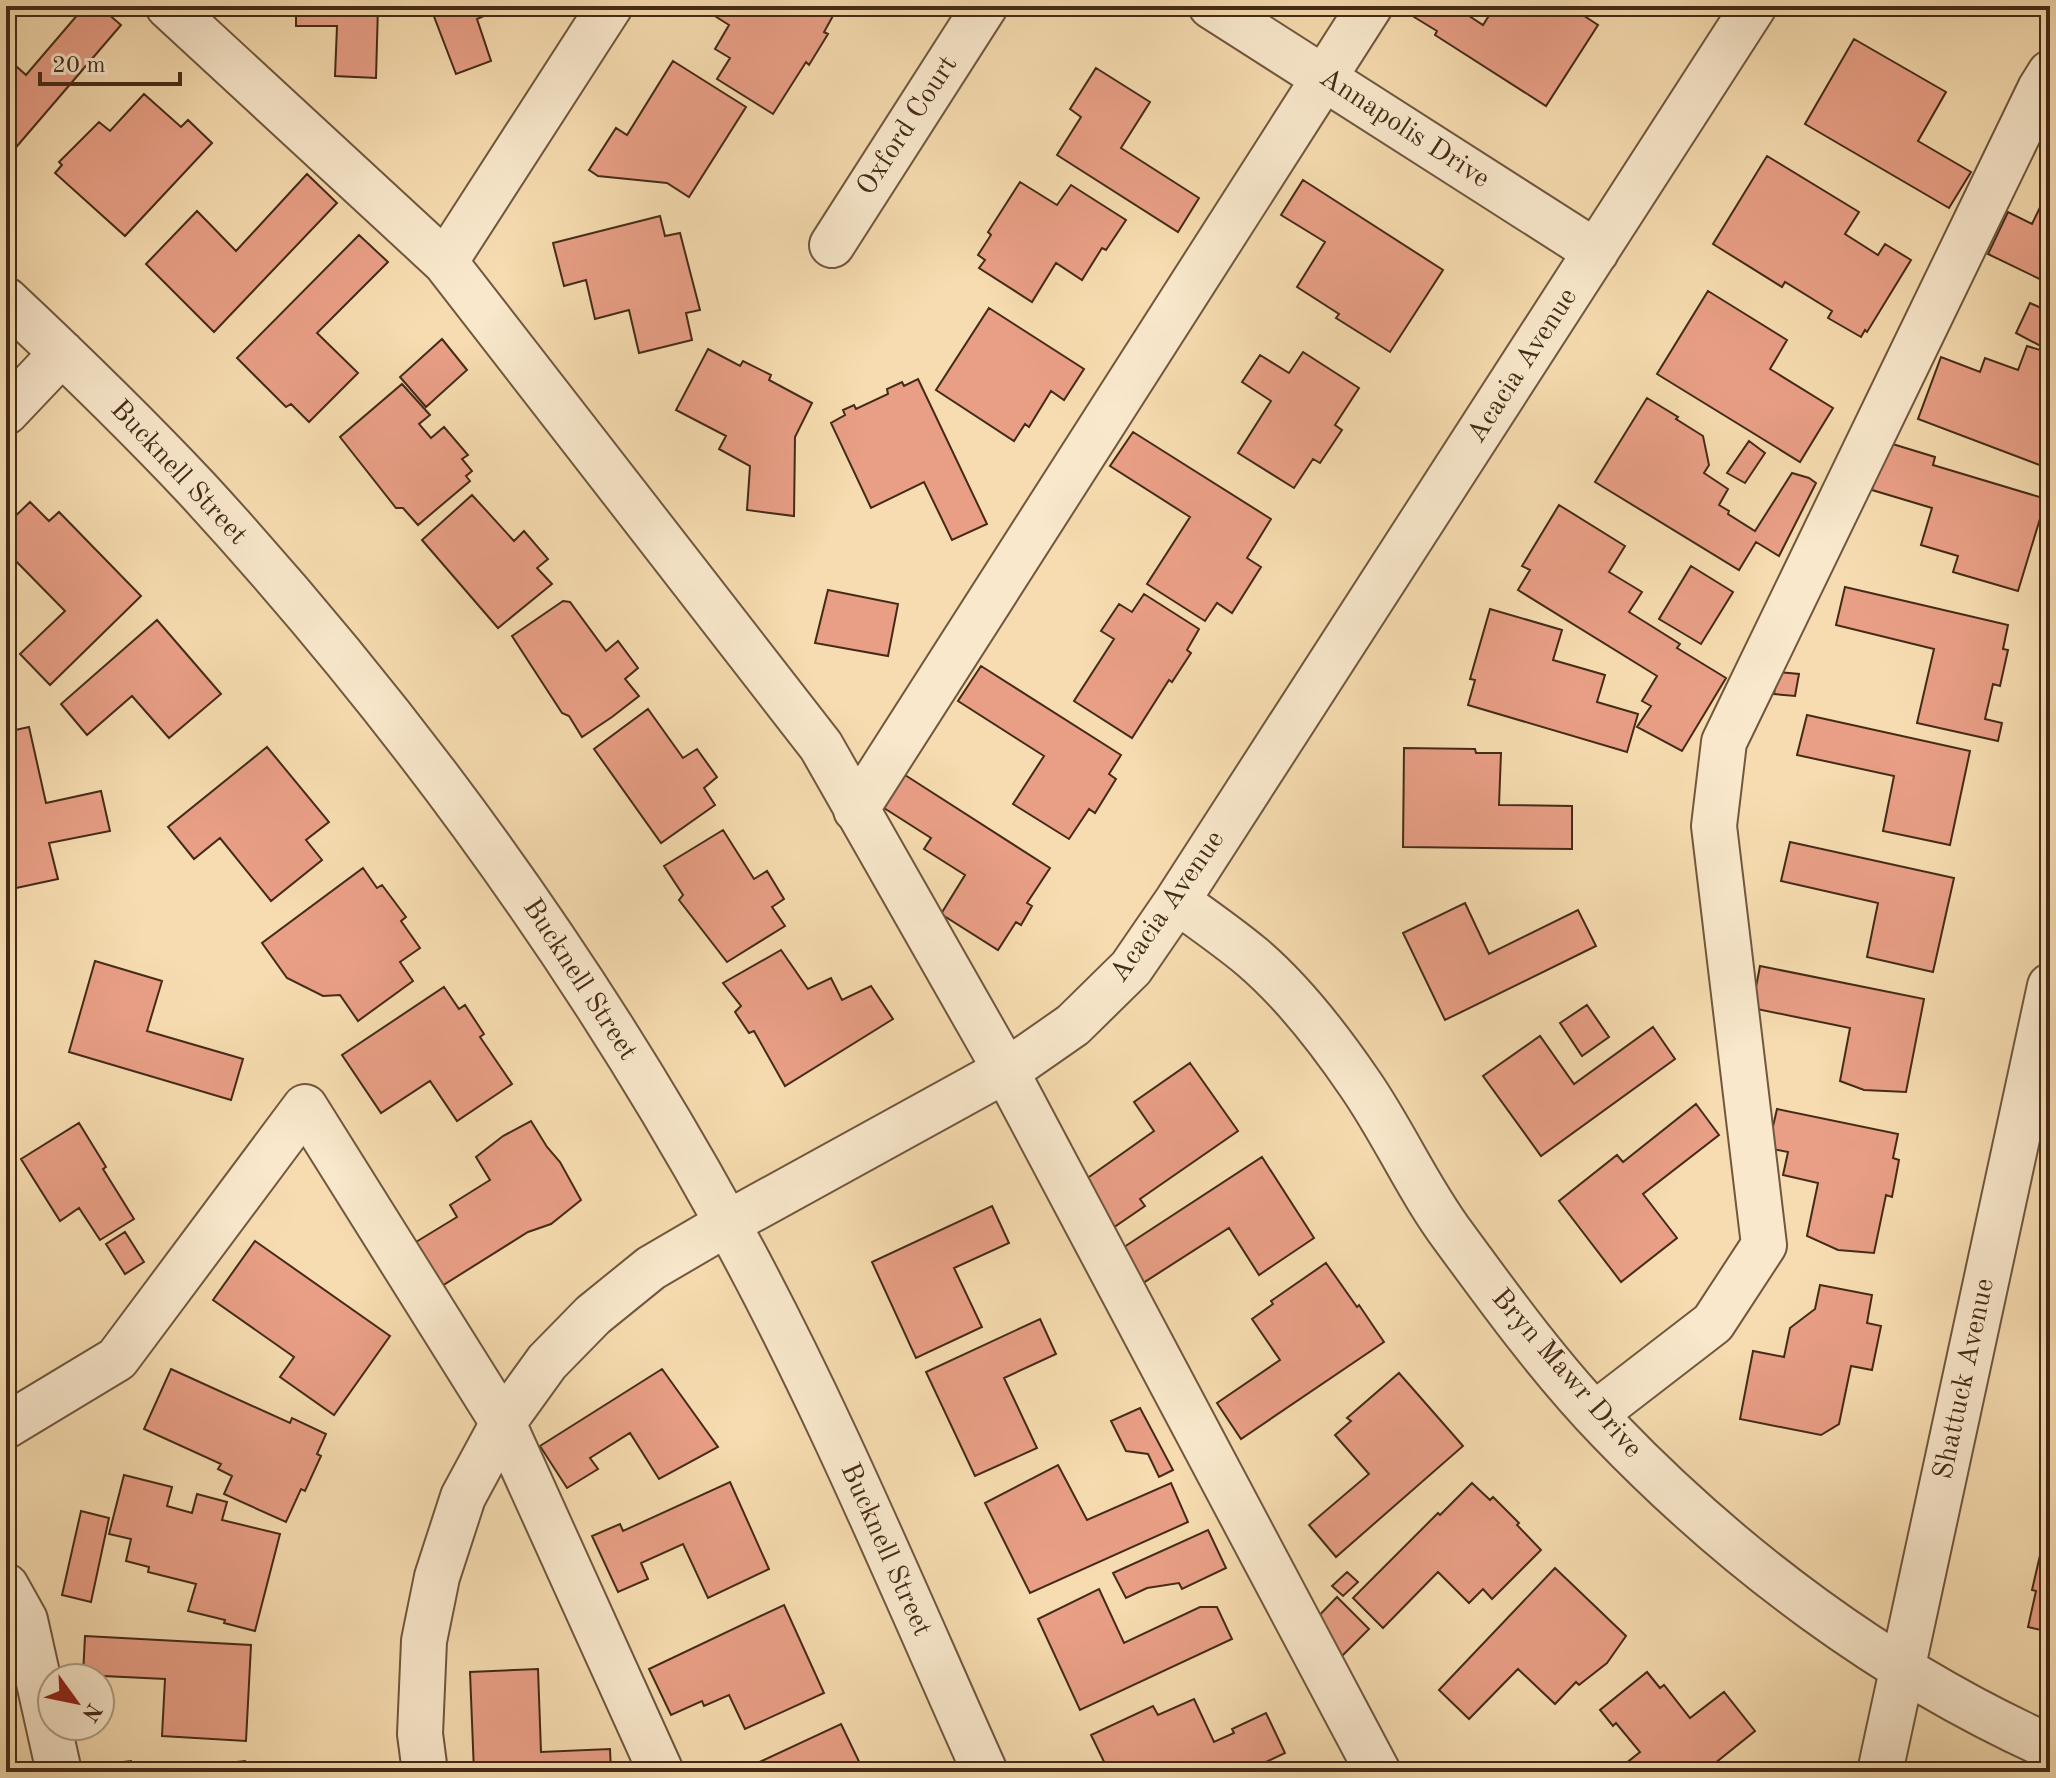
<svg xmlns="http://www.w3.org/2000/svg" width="2056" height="1778" font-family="'Old Standard TT',serif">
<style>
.building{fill:#e99f86;stroke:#442b18;stroke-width:2}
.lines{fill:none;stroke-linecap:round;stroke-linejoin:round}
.minor-casing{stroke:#70573e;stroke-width:48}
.minor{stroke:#f9e8cc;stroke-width:44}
.labels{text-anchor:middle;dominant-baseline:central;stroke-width:7;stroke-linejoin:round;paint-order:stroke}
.street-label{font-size:28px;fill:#442b18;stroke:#f9e8cc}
</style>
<rect width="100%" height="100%" fill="#f6dcb0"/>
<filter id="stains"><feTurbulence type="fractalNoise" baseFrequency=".0025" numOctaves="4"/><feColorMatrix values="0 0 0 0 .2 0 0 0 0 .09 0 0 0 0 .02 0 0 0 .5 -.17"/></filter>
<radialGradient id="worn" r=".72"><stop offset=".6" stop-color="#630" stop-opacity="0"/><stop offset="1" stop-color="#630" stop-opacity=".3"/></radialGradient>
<path class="building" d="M85 6H99L121 25 12 152 6 147V57L26 75Z
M296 6H378L376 78 335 76 337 26H296Z
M430 6H480L484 16 477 19 491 61 456 74Z
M699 6H822L834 14 824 32 828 34 809 65 806 62 773 114 717 79 730 58 715 49 729 25Z
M1403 6H1454L1483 25 1495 6H1569L1598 25 1546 106 1435 35 1437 31 1401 9Z
M1854 39 1946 92 1918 141 1971 172 1949 208 1805 124Z
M673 61 746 107 689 197 667 183 598 176 589 170 616 128 627 135Z
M1096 68 1150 102 1121 148 1199 198 1178 232 1057 155 1081 117 1070 109Z
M144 94 181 127 188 120 212 143 125 236 55 173 62 165 59 162 99 122 110 131Z
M1767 156 1859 212 1845 234 1878 255 1885 244 1911 260 1867 332 1865 330 1861 337 1828 318 1832 311 1785 282 1782 287 1713 244Z
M307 174 337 203 214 332 146 264 197 211 236 251Z
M1303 180 1443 270 1390 352 1336 318 1339 314 1297 287 1325 242 1281 215Z
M1020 182 1057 205 1071 185 1126 220 1106 250 1102 248 1082 280 1056 263 1032 302 979 268 985 260 978 255 991 235 988 232Z
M2043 201 2050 204V284L1988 254 2008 212 2032 224Z
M660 216 665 236 680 233 700 310 686 313 692 340 639 353 629 310 595 319 586 280 564 286 553 243Z
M359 235 388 262 317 333 358 373 309 422 291 404 286 407 237 358Z
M1708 291 1787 340 1770 369 1833 408 1800 462 1657 374Z
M2030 303 2050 312V351L2016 333Z
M989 308 1084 369 1064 400 1051 391 1029 427 1025 424 1014 441 936 390Z
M442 339 467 370 426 407 400 377Z
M2027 346 2050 353V469L1918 419 1941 357 1980 372 1985 358 2018 370Z
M708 349 740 366 743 361 771 375 769 380 812 403 795 437 794 516 747 510 750 466 719 449 726 436 676 410Z
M1303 352 1359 388 1335 425 1342 430 1320 463 1313 459 1294 488 1238 453 1271 401 1242 382 1260 355 1289 373Z
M918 379 987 524 952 540 924 482 871 508 831 423 845 415 843 410 854 405 856 409 888 394 887 389 902 382 904 386Z
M402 384 430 415 419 424 431 438 444 427 468 455 462 459 472 471 466 476 470 481 418 525 403 508H396L340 437Z
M1647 398 1678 417 1676 419 1703 436 1709 465 1704 473 1728 489 1719 505 1729 511 1728 514 1755 531 1792 473 1809 478 1816 483 1779 556 1756 542 1739 570 1595 482Z
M1133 432 1271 519 1247 558 1261 567 1232 613 1217 603 1205 621 1147 584 1190 517 1110 466Z
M1749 441 1765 453 1745 483 1727 473Z
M1886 442 1935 457 1933 465 2046 499 2018 591 1953 572 1958 556 1921 545 1932 508 1872 490Z
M472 495 514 541 524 531 548 559 537 568 552 584 498 628 422 540Z
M30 502 49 521 59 512 141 596 50 685 20 654 65 611 6 551V525Z
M1559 505 1625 546 1609 572 1642 592 1629 612 1680 644 1677 648 1726 678 1682 751 1637 727 1651 706 1642 701 1657 676 1518 590 1530 570 1522 566Z
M1691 566 1733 592 1701 644 1659 619Z
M1845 587 2008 625 2003 649 2008 650 2000 686 1993 684 1985 719 2002 723 1998 741 1917 723 1934 649 1836 625Z
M828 590 898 604 888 656 815 643Z
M1144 594 1199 629 1187 650 1191 653 1172 682 1169 680 1132 738 1074 701 1114 639 1101 631 1119 604 1132 612Z
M563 601 570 602 606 651 618 641 638 668 625 679 639 696 612 717 582 737 569 716 562 713 512 636Z
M1490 609 1562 630 1553 660 1605 675 1597 702 1638 714 1627 752 1468 705 1475 680 1470 679Z
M157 620 221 694 169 738 132 696 87 735 61 704Z
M981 666 1121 755 1109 774 1116 779 1095 813 1089 809 1069 839 1013 804 1044 756 958 701Z
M1778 672 1799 674 1795 696 1774 694Z
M648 709 683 758 697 749 717 777 704 788 715 805 661 843 594 749Z
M1807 715 1970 751 1950 845 1883 831 1894 776 1797 755Z
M29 727 46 803 101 791 110 831 49 843 58 879 16 888 8 852H6V732Z
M267 747 329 822 306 840 322 860 271 901 220 838 194 859 168 827Z
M1404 748 1475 749 1476 753H1501L1499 805 1572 806V849L1403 847Z
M905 775 1050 868 1027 903 1032 906 1021 925 1016 922 998 950 941 914 965 875 924 849 931 838 884 808Z
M723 830 754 879 767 871 784 899 772 907 785 926 727 962 679 900 683 895 664 866Z
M1790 842 1954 878 1933 972 1867 957 1878 903 1781 881Z
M363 868 377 888 382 885 406 917 401 921 420 948 400 962 413 981 358 1021 340 995 323 996 287 978 262 943Z
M1465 903 1489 954 1578 910 1596 946 1445 1020 1403 933Z
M781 950 808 989 831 978 842 1000 871 986 893 1019 785 1086 754 1031 749 1033 735 1012 741 1006 723 983Z
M95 961 162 981 147 1031 243 1059 231 1100 69 1052Z
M1760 966 1924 999 1906 1092 1864 1090 1840 1081 1850 1028 1752 1008Z
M444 987 459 1009 465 1005 484 1034 480 1037 512 1084 457 1121 430 1081 381 1113 342 1055Z
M1587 1005 1609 1037 1582 1056 1560 1023Z
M1653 1027 1675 1059 1541 1156 1483 1076 1540 1036 1574 1084Z
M1190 1063 1238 1131 1140 1199 1145 1206 1104 1234 1072 1189 1154 1131 1134 1102Z
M1696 1104 1719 1135 1643 1194 1677 1238 1621 1282 1559 1201 1617 1155 1623 1162Z
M1777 1109 1898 1134 1893 1158 1899 1160 1892 1197 1886 1195 1874 1253 1838 1250 1807 1236 1818 1183 1783 1175 1788 1152 1768 1148Z
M531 1121 547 1147 560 1162 581 1200 551 1224 528 1232 437 1289 411 1245 457 1217 450 1205 490 1180 476 1157 503 1136Z
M79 1123 106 1167 103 1169 134 1219 100 1240 79 1208 60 1221 21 1159Z
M1262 1157 1314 1238 1259 1275 1229 1228 1143 1283 1121 1249Z
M992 1206 1009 1243 954 1268 982 1327 916 1358 872 1262Z
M125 1232 144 1262 125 1274 106 1244Z
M255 1241 390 1336 334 1415 280 1377 294 1357 213 1300Z
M1326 1263 1357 1307 1359 1305 1384 1342 1241 1439 1217 1403 1280 1360 1252 1319 1273 1304 1271 1301Z
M1820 1285 1872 1295 1867 1323 1881 1326 1872 1370 1851 1366 1839 1424 1821 1435 1740 1419 1753 1351 1784 1357 1790 1328 1815 1309Z
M1040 1319 1056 1354 1004 1378 1037 1448 975 1476 926 1372Z
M171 1369 290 1423 292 1418 326 1434 317 1454 321 1456 305 1491 301 1489 286 1522 224 1494 232 1476 218 1469 221 1464 144 1429Z
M662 1369 718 1447 659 1479 630 1433 590 1458 598 1469 567 1488 540 1446Z
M1399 1373 1463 1446 1336 1557 1309 1525 1369 1474 1335 1435 1351 1421 1347 1418Z
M1140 1408 1173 1470 1159 1477 1148 1454 1126 1451 1111 1421Z
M1058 1465 1087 1520 1171 1483 1188 1522 1030 1593 985 1503Z
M124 1475 172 1487 167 1506 192 1513 197 1494 227 1502 222 1520 280 1534 255 1631 224 1623 225 1620 188 1611 196 1584 148 1572 149 1567 126 1561 131 1539 109 1534Z
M730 1482 769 1569 708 1598 683 1544 641 1563 648 1579 618 1592 592 1536 620 1524 623 1531Z
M1472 1483 1490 1500 1493 1497 1519 1523 1517 1525 1541 1550 1492 1599 1483 1589 1469 1603 1438 1572 1383 1628 1353 1598 1438 1513 1440 1515Z
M81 1511 109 1518 91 1602 62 1595Z
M1208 1530 1226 1568 1182 1589 1179 1583 1147 1588 1126 1598 1113 1573Z
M2044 1538 2050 1540V1632L2028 1627 2036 1591 2032 1590Z
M1555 1568 1626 1636 1607 1663 1579 1685 1576 1682 1555 1704 1518 1669 1469 1719 1439 1690Z
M1347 1572 1358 1582 1343 1596 1332 1586Z
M1099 1589 1124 1643 1200 1607H1217L1232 1639 1080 1710 1038 1619Z
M1337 1597 1369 1629 1339 1659 1308 1627Z
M784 1605 824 1693 745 1729 729 1695 704 1706 702 1701 671 1715 649 1669Z
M85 1636 251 1645 246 1741 162 1736 165 1679 83 1675Z
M538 1669 541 1752 610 1749 611 1772H474L470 1672Z
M1647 1672 1660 1688 1664 1685 1690 1718 1724 1692 1755 1731 1704 1772H1615L1640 1752 1616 1723 1613 1726 1600 1710Z
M1194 1699 1214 1742 1234 1733 1232 1729 1266 1713 1285 1753 1245 1772H1109L1091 1735 1153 1706 1158 1715Z
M841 1724 864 1772H738Z
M131 1761 132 1772H89V1766Z
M245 1761 247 1772H146Z"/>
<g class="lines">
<g class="minor-casing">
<path id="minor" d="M168 6 445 262 821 746 1006 1071 1378 1772
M1211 6 1596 252
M832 245 985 6
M445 262 610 6
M6 300C71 361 136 424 197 489 402 712 580 956 726 1221 824 1398 902 1587 985 1772
M6 412 62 353
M856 810 1370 6
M1177 901C1202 919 1228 937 1252 957 1292 991 1330 1040 1360 1084 1394 1133 1418 1189 1454 1237 1503 1304 1552 1371 1609 1430 1734 1560 1885 1673 2050 1747
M1595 1414 1713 1323 1764 1245 1714 826 1724 742 2040 89 2050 73
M6 1426 117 1359 305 1107 503 1423 661 1772
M6 1586 25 1620 59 1772
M425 1772 420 1734 424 1641 437 1577 463 1497 503 1423 547 1362 593 1315 651 1268 728 1223 1017 1064 1073 1025 1131 968 1177 901 1754 6
M1880 1772 2050 986"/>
</g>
<use href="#minor" class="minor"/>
</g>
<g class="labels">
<g class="street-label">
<text transform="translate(908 126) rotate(-57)">Oxford Court</text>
<text transform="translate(1404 129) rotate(33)">Annapolis Drive</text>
<text transform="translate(1523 366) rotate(-57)">Acacia Avenue</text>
<text transform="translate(178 473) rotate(47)">Bucknell Street</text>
<text transform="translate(1168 907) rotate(-55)">Acacia Avenue</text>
<text transform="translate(579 980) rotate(57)">Bucknell Street</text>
<text transform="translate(1566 1374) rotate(49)">Bryn Mawr Drive</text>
<text transform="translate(1965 1379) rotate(-78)">Shattuck Avenue</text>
<text transform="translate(885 1550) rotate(66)">Bucknell Street</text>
</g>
</g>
<rect width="2056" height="1778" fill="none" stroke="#f6dcb0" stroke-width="32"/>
<rect x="8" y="8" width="2040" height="1762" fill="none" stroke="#442b18" stroke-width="4"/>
<rect x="16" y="16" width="2024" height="1746" fill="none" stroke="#442b18" stroke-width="2"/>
<g transform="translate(76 1702) rotate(123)"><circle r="38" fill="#f9e8cc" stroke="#b19c84" stroke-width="2"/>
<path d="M0-6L14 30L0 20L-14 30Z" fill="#8f2418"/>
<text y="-12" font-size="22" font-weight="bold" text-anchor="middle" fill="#442b18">N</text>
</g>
<path d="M40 72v12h140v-12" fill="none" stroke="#442b18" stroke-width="4"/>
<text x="52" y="72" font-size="24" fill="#442b18" stroke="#f9e8cc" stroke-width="6" paint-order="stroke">20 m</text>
<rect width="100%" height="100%" filter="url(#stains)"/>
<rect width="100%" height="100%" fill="url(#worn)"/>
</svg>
